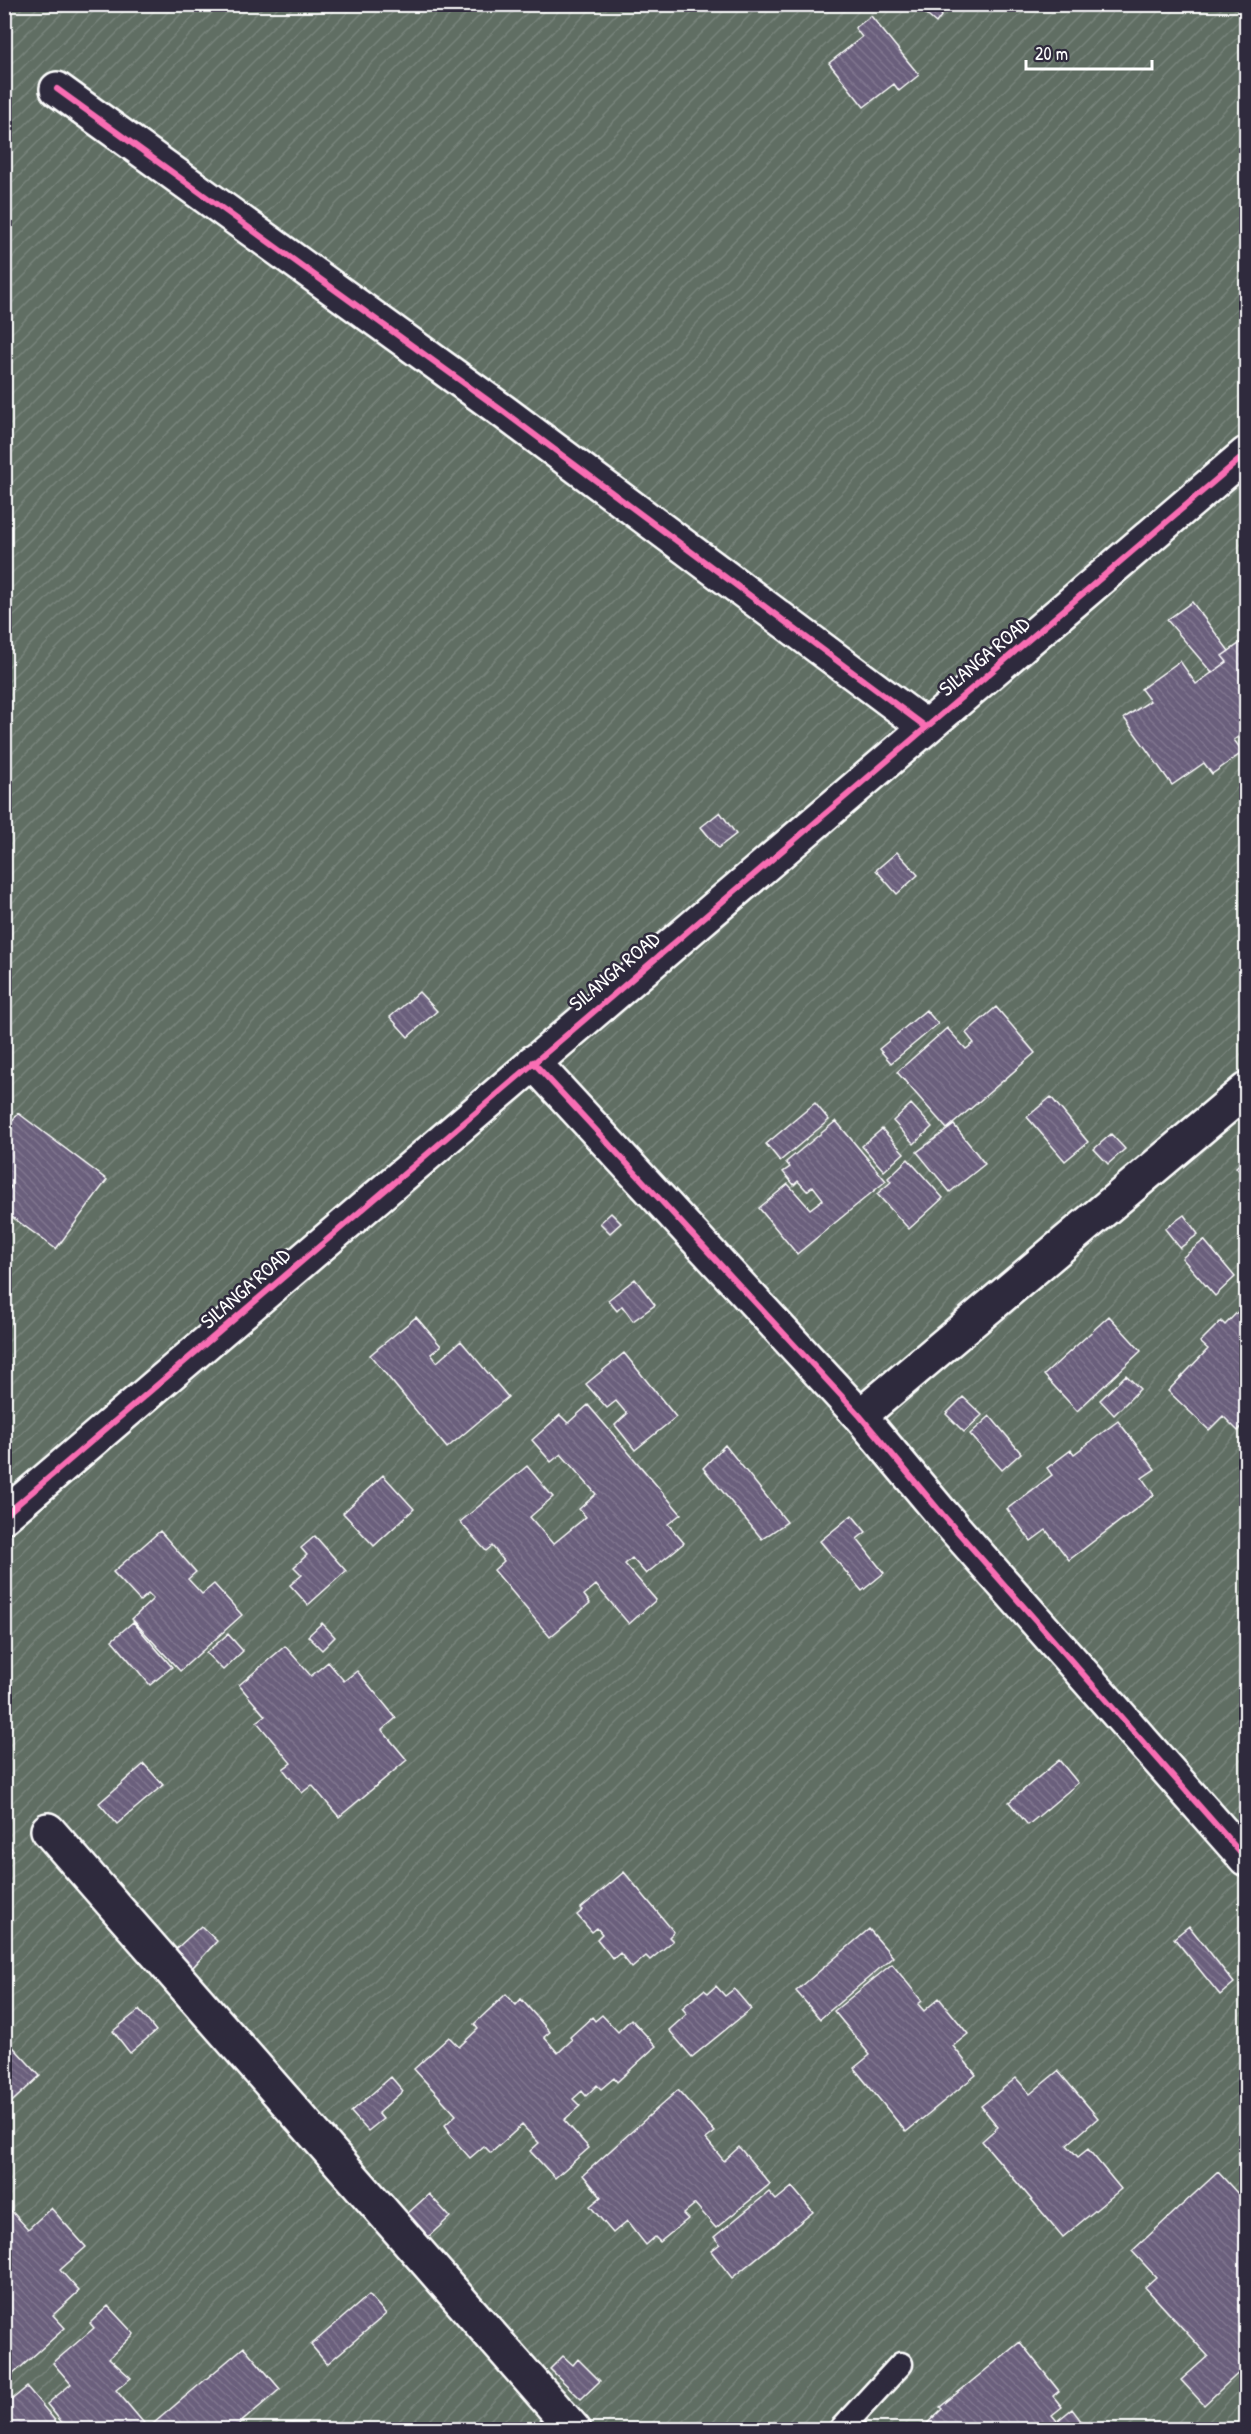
<svg xmlns="http://www.w3.org/2000/svg" width="1251" height="2434" viewBox="0 0 1251 2434" font-family="'Patrick Hand',sans-serif">
<style>
.garden{fill:url(#garden-furrows);stroke:#b0b6b2;stroke-width:1.5}
.building{fill:url(#building-back-hatch);stroke:#fff;stroke-width:1.5}
.lines{fill:none;stroke-linecap:round;stroke-linejoin:round}
.service-casing{stroke:#fff;stroke-width:27}
.minor-casing{stroke:#fff;stroke-width:38}
.service{stroke:#2f2a3d;stroke-width:22}
.minor{stroke:#2f2a3d;stroke-width:33}
.cycleway-casing{stroke:#2f2a3d;stroke-width:10}
.cycleway{stroke:#f96db3;stroke-width:6}
.labels{text-anchor:middle;dominant-baseline:central;stroke-width:5;stroke-linejoin:round;paint-order:stroke}
.street-label{font-size:21px;fill:#fff;stroke:#2f2a3d}
</style>
<defs>
<pattern id="garden-furrows" width="10" height="10" patternUnits="userSpaceOnUse" patternTransform="scale(1.5)"><rect width="10" height="10" fill="#606e64"/><path d="M-1 1l2-2M0 10L10 0M9 11l2-2" fill="none" stroke="#78847b"/></pattern>
<pattern id="building-back-hatch" width="6" height="6" patternUnits="userSpaceOnUse" patternTransform="scale(1.5)"><rect width="6" height="6" fill="#6a5e7b"/><path d="M-1 5l2 2M0 0l6 6M5-1l2 2" fill="none" stroke="#80768f"/></pattern>
</defs>
<rect width="100%" height="100%" fill="#2f2a3d"/>
<filter id="ink" filterUnits="userSpaceOnUse"><feTurbulence type="fractalNoise" baseFrequency=".0167" numOctaves="2"/><feDisplacementMap in="SourceGraphic" scale="12" xChannelSelector="R" yChannelSelector="G"/><feConvolveMatrix kernelMatrix="1 2 1 2 8 2 1 2 1" color-interpolation-filters="sRGB"/></filter>
<g filter="url(#ink)">
<path class="garden" d="M5,5h1241v2424h-1241z"/>
<path class="building" d="M914,4h36l-14,19z
M871,16l48,59 -20,16 -5,-7 -30,23 -35,-44 33,-26 -7,-9z
M1192,602l37,49 -7,5 5,6 -15,11 -45,-53z
M1246,639v92l-12,9 9,12 -31,22 -8,-11 -32,22 -48,-67 26,-17 -9,-12 39,-28 16,23 31,-22 -5,-6z
M720,812l16,22 -18,14 -17,-21z
M897,852l21,23 -21,19 -21,-24z
M419,992l18,19 -29,26 -18,-20z
M996,1007l39,46 -88,76 -50,-57 50,-44 19,21 8,-6 -8,-10z
M926,1010l12,14 -47,39 -12,-14z
M1051,1097l37,45 -23,19 -38,-44z
M815,1103l14,17 -49,41 -14,-17z
M911,1104l21,23 -18,17 -21,-23z
M18,1113l89,67 -51,69 -52,-38v-15l7,-9 -7,-5v-67l8,6z
M836,1121l50,60 -89,73 -38,-46 29,-24 22,25 13,-10 -10,-13 -6,5 -9,-10 -4,4 -11,-13 7,-5 -4,-5z
M954,1125l31,39 -35,28 -33,-40z
M882,1129l22,24 -20,18 -22,-25z
M1111,1134l14,15 -17,15 -14,-15z
M1246,1158v21l-10,-12z
M908,1159l35,39 -34,31 -32,-35 14,-12 -3,-4z
M611,1213l10,10 -11,10 -10,-10z
M1184,1215l14,19 -18,14 -15,-19z
M1204,1240l31,37 -20,19 -33,-38z
M635,1279l20,26 -22,16 -11,-15 -5,5 -9,-11z
M1246,1303v119l-8,9 -15,-15 -14,14 -41,-39 40,-42 -8,-7 21,-21 4,4z
M1109,1316l32,35 -64,60 -33,-36z
M416,1317l25,29 -10,8 6,8 24,-21 47,56 -61,51 -77,-93z
M624,1353l52,64 -41,33 -20,-25 12,-11 -11,-13 -9,7 -21,-24z
M1126,1375l14,14 -26,26 -14,-15z
M963,1397l19,18 -18,17 -18,-18z
M588,1405l93,109 -13,10 16,19 -38,31 -14,-16 -7,6 31,36 -27,24 -33,-39 -12,10 6,8 -40,34 -56,-67 10,-9 -12,-15 -6,5 -26,-29 67,-56 26,31 -23,20 23,27 33,-27 -7,-8 17,-15 -35,-40 -10,8 -19,-22 28,-25 8,8z
M990,1416l31,37 -19,17 -32,-36z
M1118,1421l37,48 -13,9 12,17 -85,65 -23,-30 -15,11 -24,-32 45,-34 -5,-7 24,-18 3,4z
M725,1445l62,77 -25,17 -59,-71z
M383,1475l31,34 -40,37 -31,-33z
M852,1515l14,17 -9,7 27,34 -22,18 -42,-50z
M160,1531l36,41 -8,7 14,15 12,-10 28,31 -62,56 -48,-52 21,-20 -5,-5 -8,7 -27,-29z
M315,1536l31,35 -38,34 -18,-20 12,-10 -8,-8 13,-12 -6,-7z
M133,1622l39,45 -22,18 -38,-45z
M322,1623l13,14 -13,13 -14,-14z
M228,1634l15,17 -20,19 -17,-17z
M285,1646l26,30 17,-14 16,19 13,-10 39,47 -14,12 25,30 -68,57 -27,-32 -10,8 -19,-24 8,-6 -34,-41 8,-6 -26,-31z
M1059,1760l19,23 -50,42 -19,-23z
M144,1764l19,21 -46,39 -18,-21z
M4,1840l9,10 -8,8 -1,-1z
M624,1872l50,60 -5,5 4,4 -23,19 -4,-4 -14,12 -12,-15 -7,6 -16,-20 5,-5 -5,-6 -5,4 -15,-17 6,-5 -2,-2z
M201,1926l16,15 -25,27 -16,-19z
M1189,1926l45,57 -14,12 -46,-57z
M869,1929l24,28 -73,62 -24,-28z
M892,1964l30,37 -4,3 6,7 15,-13 29,36 -15,12 23,29 -70,57 -52,-64 16,-13 -36,-44z
M716,1986l9,10 9,-7 17,20 -59,48 -23,-27 18,-16 -5,-6 22,-18 4,3z
M506,1994l10,11 5,-6 29,33 -6,5 14,16 14,-13 -2,-3 22,-20 3,4 7,-6 16,17 13,-13 25,27 -39,36 -3,-4 -13,11 -4,-4 -11,11 -4,-5 -9,8 7,7 -16,14 25,28 -34,30 -25,-27 9,-8 -17,-18 -31,28 -7,-7 -14,12 -22,-25 2,-1 -5,-7 11,-10 -42,-46 35,-32 10,10 19,-18 -4,-5z
M139,2010l17,21 -26,22 -17,-22z
M4,2037l36,39 -36,33z
M1058,2071l40,47 -31,27 11,12 10,-8 33,40 -58,48 -81,-96 16,-14 -17,-21 35,-28 14,16z
M391,2077l12,14 -25,22 5,6 -15,12 -17,-19z
M678,2090l37,42 -9,7 18,22 15,-14 31,37 -54,44 -21,-24 -12,10 5,5 -28,23 -5,-5 -9,8 -19,-24 -14,12 -23,-27 11,-9 -18,-22z
M1218,2172l21,23 7,-6v177l-42,39 -23,-25 27,-24 -63,-69 11,-10 -24,-26z
M792,2187l21,25 -81,66 -21,-27 9,-7 -6,-7 55,-45 7,8z
M429,2194l21,23 -22,20 -21,-23z
M4,2203l24,26 23,-21 35,39 -26,23 19,21 -26,24 12,13 -61,54z
M369,2295l17,19 -59,50 -16,-19z
M108,2306l26,28 -25,24 22,20 -15,12 32,38 96,-81 36,42 -48,41h-164l-21,-26 24,-20 -18,-21 41,-35 -4,-5z
M1020,2342l39,49 -6,5 9,11 -10,8 5,6 15,-12 16,21h-168l22,-21 -2,-2z
M563,2356l10,9 5,-6 22,22 -19,18 -31,-30z
M27,2387l36,43h-59v-24z"/>
<g class="lines">
<defs>
<path id="service" d="M840,2430l61,-66"/>
<path id="minor" d="M57,89l447,323 422,315
M533,1062l327,354 82,98 304,345
M860,1416l386,-326
M4,1516l1242,-1062
M48,1830l526,600"/>
</defs>
<use href="#service" class="service-casing"/>
<use href="#minor" class="minor-casing"/>
<use href="#service" class="service"/>
<use href="#minor" class="minor"/>
<defs>
<path id="cycleway" d="M57,89l447,323 422,315
M533,1062l327,354 82,98 304,345
M4,1516l1242,-1062"/>
</defs>
<use href="#cycleway" class="cycleway-casing"/>
<use href="#cycleway" class="cycleway"/>
</g>
</g>
<g class="labels">
<g class="street-label">
<text transform="translate(984 656) rotate(-40)">SILANGA ROAD</text>
<text transform="translate(614 971) rotate(-40)">SILANGA ROAD</text>
<text transform="translate(245 1288) rotate(-41)">SILANGA ROAD</text>
</g>
</g>
<rect width="1251" height="2434" fill="none" stroke="#2f2a3d" stroke-width="24"/>
<rect x="12" y="12" width="1227" height="2410" fill="none" stroke="#fff" stroke-width="2" filter="url(#ink)"/>
<path d="M1026 60v9h126v-9" fill="none" stroke="#ffffff" stroke-width="3"/>
<text x="1035" y="60" font-size="18" fill="#ffffff" stroke="#2f2a3d" stroke-width="4.5" paint-order="stroke">20 m</text>
</svg>
